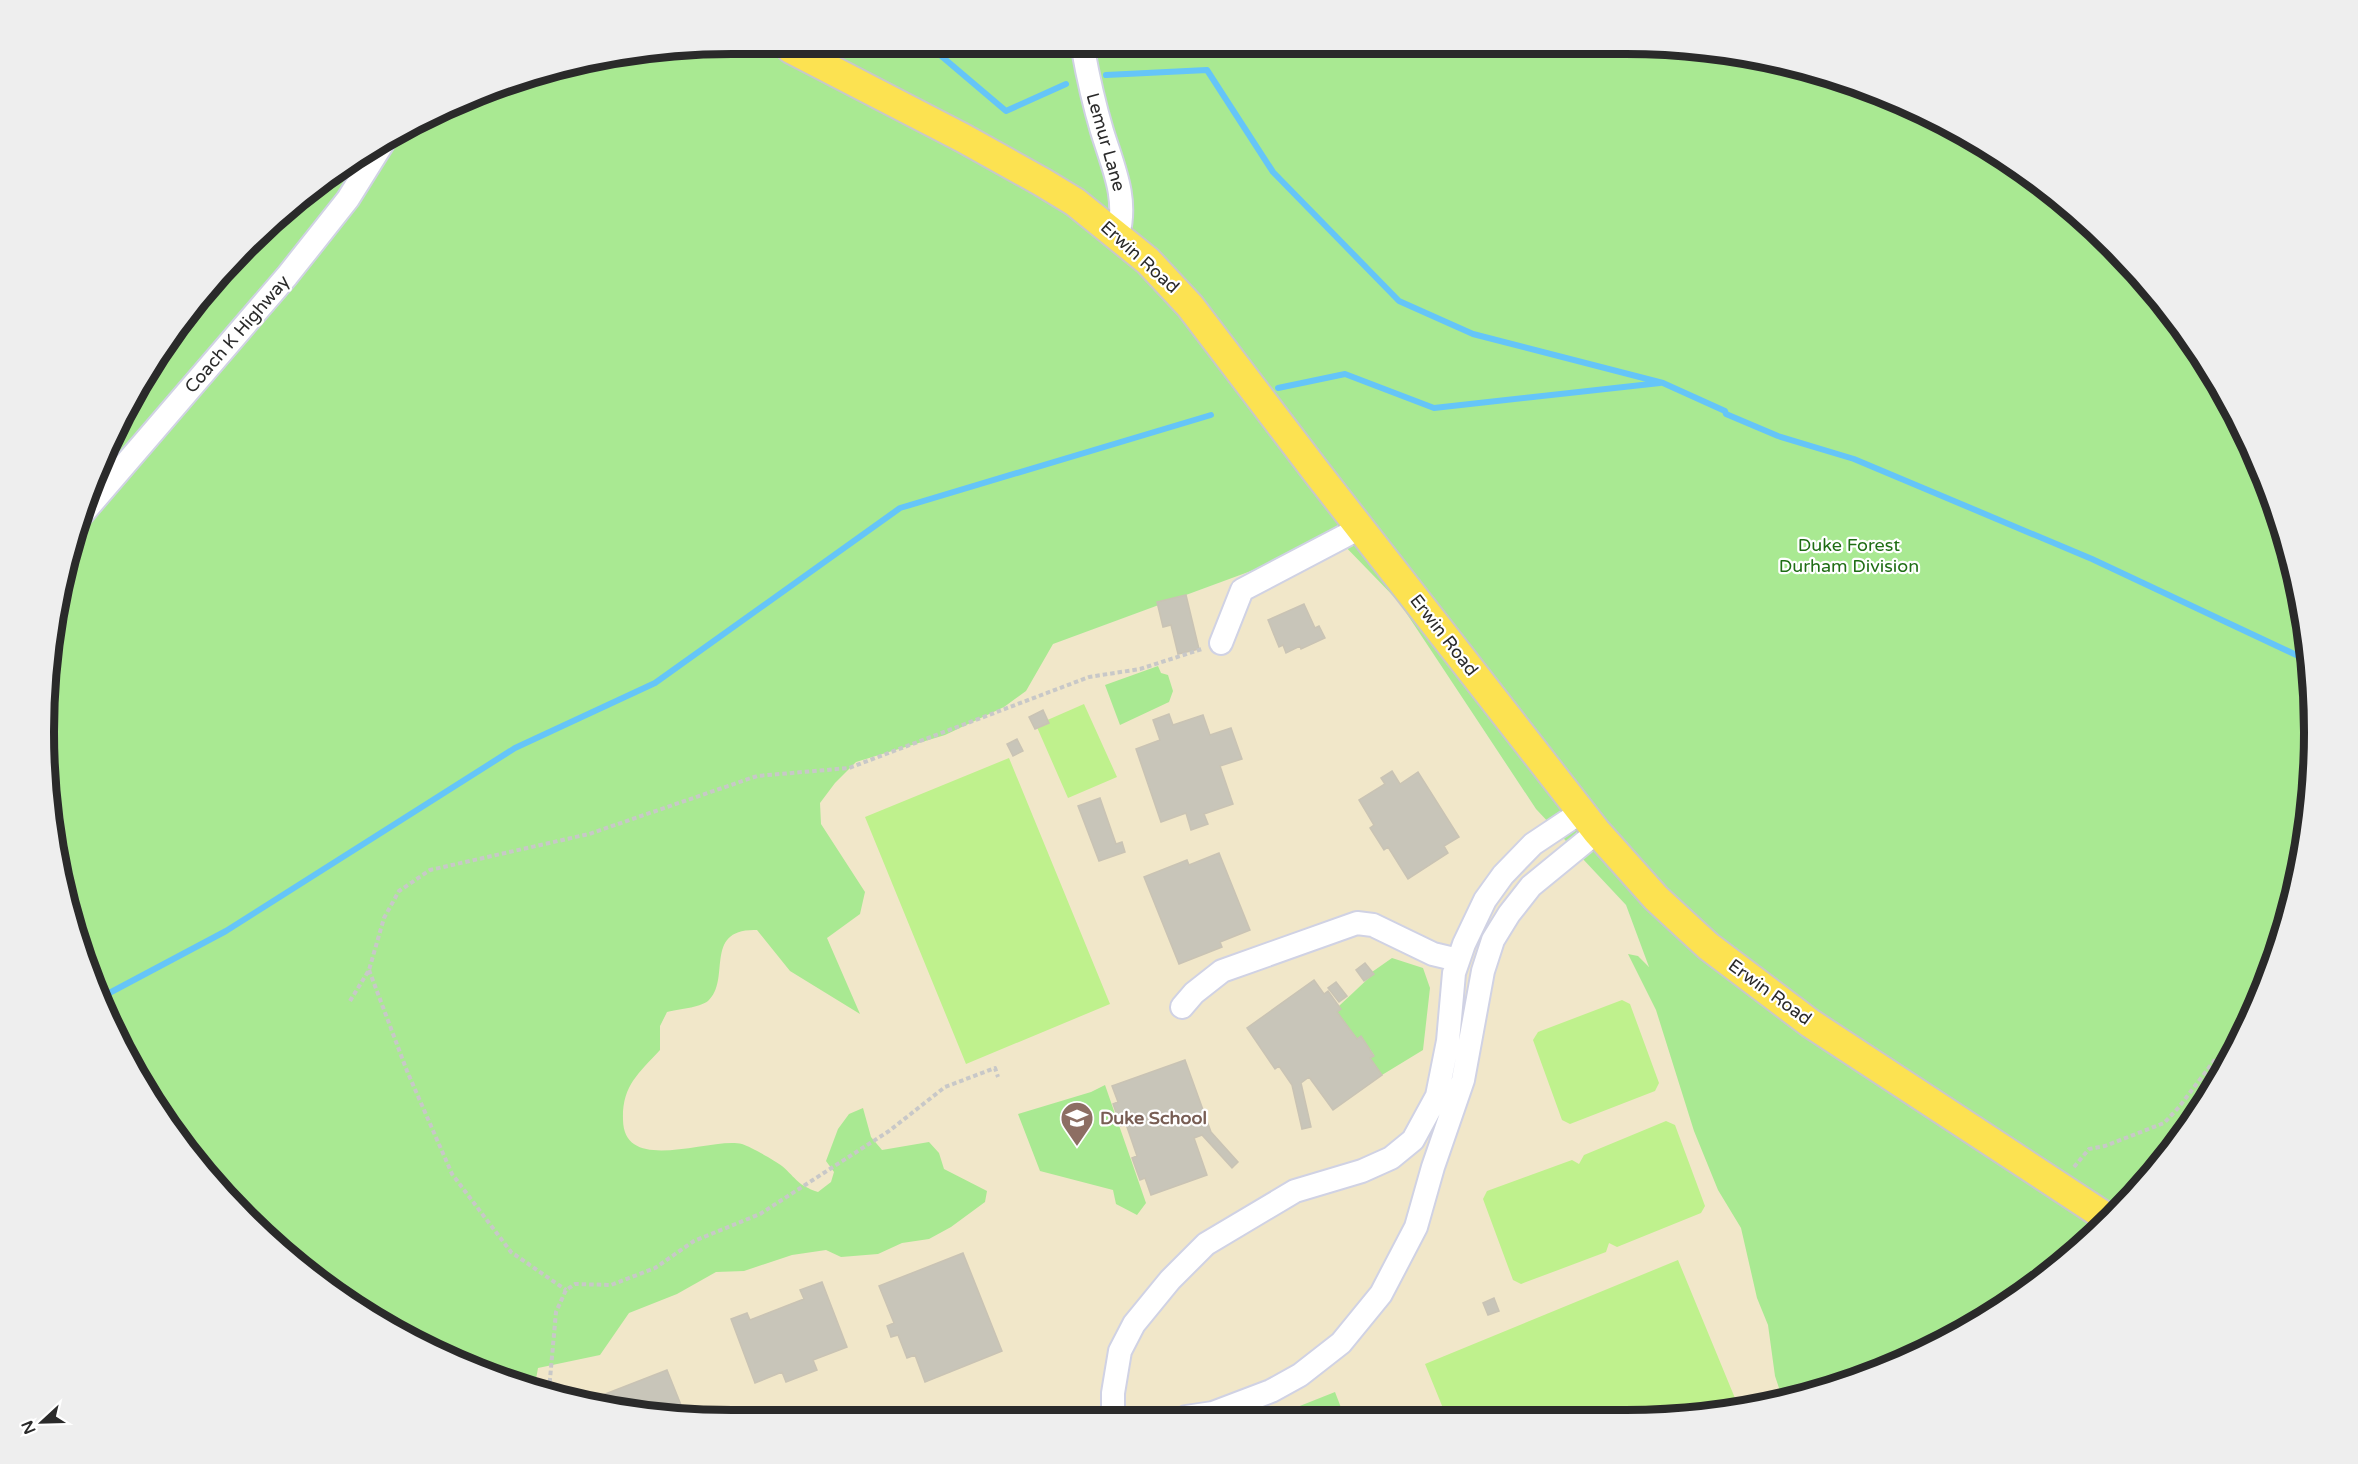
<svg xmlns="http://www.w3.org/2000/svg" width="2358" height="1464" viewBox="0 0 2358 1464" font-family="'Varela Round',sans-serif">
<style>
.education{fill:#f1e7c9}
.green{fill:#a9e992}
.pitch{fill:#bff18d}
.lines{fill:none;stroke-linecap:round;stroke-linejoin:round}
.stream{stroke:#65c5f8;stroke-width:6}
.building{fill:#c8c5b9;stroke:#c9c3b4;stroke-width:1.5}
.minor-casing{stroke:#d0d2e4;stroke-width:26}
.major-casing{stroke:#c8c8c8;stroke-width:32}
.path{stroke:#c8c8c8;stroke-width:4;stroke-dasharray:4.5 3;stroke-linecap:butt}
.minor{stroke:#fff;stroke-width:22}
.major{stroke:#fce251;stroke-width:28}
.labels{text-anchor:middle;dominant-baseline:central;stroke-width:4.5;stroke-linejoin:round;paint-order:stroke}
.street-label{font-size:18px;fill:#2a2a2a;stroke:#fff}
.park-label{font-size:18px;fill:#1f6d14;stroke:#fff}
.education-label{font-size:18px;font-weight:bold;fill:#785e54;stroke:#fff;text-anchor:start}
.rim{fill:none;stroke:#2a2a2a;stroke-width:8}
</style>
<rect width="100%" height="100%" fill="#ede7db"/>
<path class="education" d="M1338,539l61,63 137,207 90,96 182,487 -137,27 -1029,-4 -104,-28 -200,-481z"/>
<path class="green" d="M642,49h1074l174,47 155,90 99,92 78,110 56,123 31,131 4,135 -22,134 -48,126 -10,17 -61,97 -92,99 -110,78 -123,56 -65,13 -7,-21 -7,-51 -11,-27 -16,-70 -23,-38 -24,-59 -38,-121 -28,-56 10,2 11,11 -23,-62 -90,-96 -137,-207 -61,-63 -285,105 -27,47 -22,16 -59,28 -89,27 -21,21 -15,20 1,21 44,68 -5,22 -33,24 33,76 -70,-43 -33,-41c-55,-2 -25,50 -49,71 -9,7 -30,8 -41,11l-7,14v24c-22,24 -38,36 -37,70 1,56 89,16 119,24 9,3 32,16 40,22 15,13 15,19 36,26l13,-10 3,-10 -8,-11 12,-32 11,-15 14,-6 8,29 11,13 47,-8 10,11 5,16 43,22 -2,11 -34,25 -22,12 -27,4 -24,11 -37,3 -15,-7 -34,5 -48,16 -28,1 -39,22 -48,19 -29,42 -62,13 -2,11 3,8 -70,-19 -156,-90 -98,-92 -56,-72 -63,-118 -29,-85 -18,-89 -4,-135 35,-177 56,-122 50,-75 59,-68 104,-85 162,-80z
M1158,666l3,7 7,2 5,16 -4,11 -49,23 -15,-40z
M1392,958l31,10 7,20 -7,62 -41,25 -12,-17 4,-3 -13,-18 -4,2 -20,-27 4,-3 -2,-3 34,-32 -1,-2z
M1105,1085l41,118 -9,12 -21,-11 -3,-14 -73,-19 -22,-57 73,-22z
M1335,1392l10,26 -73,-1z"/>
<path class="pitch" d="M1084,704l33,73 -49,21 -32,-73z
M1009,758l101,246 -144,60 -101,-247z
M1622,1000l8,4 29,79 -4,8 -85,33 -8,-4 -29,-80 5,-8z
M1666,1121l9,4 30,81 -4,7 -84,34 -8,-4 -3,9 -85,32 -8,-4 -30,-81 4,-8 85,-31 7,4 5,-9z
M1678,1260l59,143 -13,5 -53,11 -224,-1 -22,-54z"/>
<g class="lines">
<path class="stream" d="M933,49l73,62 60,-27
M1106,75l101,-5 66,102 126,129 74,33 190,49 62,28 1,3 52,22 76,23 238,100 217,102
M1278,388l67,-14 89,34 226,-25
M98,999l128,-68 289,-183 140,-65 245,-175 311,-93"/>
</g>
<path class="building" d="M1186,595l13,54 -21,5 -7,-29 -8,2 -6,-25z
M1304,604l11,24 4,-2 6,12 -24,11 -1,-3 -14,7 -3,-8 -4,2 -11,-27z
M1043,710l6,13 -14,6 -6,-12z
M1169,714l4,11 30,-10 7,20 21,-7 11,31 -22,7 13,38 -29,10 4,10 -17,6 -5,-17 -25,9 -25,-73 24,-9 -7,-20z
M1017,739l6,12 -10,5 -6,-12z
M1392,771l8,13 18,-12 41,65 -15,9 4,7 -40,26 -20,-32 -4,3 -14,-22 4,-3 -15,-25 26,-16 -4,-6z
M1100,798l16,46 6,-2 3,10 -26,9 -21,-55z
M1219,853l31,77 -30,12 2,5 -43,17 -35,-87 43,-17 2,5z
M1365,963l9,11 -10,7 -8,-11z
M1314,980l10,14 4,-3 13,18 -4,3 20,27 4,-3 13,20 -4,2 12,17 -49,35 -24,-33 -8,6 10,44 -9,2 -10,-44 -13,-19 -4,3 -28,-41z
M1336,982l11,14 -8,6 -11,-14z
M1185,1060l26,72 27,30 -6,6 -30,-33 -8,3 13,37 -56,20 -6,-17 -5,2 -8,-22 5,-2 -11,-32 -5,2 -8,-22 5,-2 -6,-16z
M963,1253l39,98 -77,31 -10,-27 -8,3 -9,-23 -7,2 -4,-11 7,-3 -15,-37z
M822,1282l25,65 -34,13 4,10 -31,12 -4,-10 -27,11 -24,-64 16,-6 3,7 54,-21 -4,-9z
M1494,1298l5,13 -11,4 -5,-12z
M667,1370l18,45h-43l-52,-15z"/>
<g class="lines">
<defs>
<path id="minor" d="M1083,49c5,28 11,55 19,82 11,36 26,67 16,104
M79,518l208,-242 61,-77 35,-56
M1221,643l21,-53 118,-62
M1182,1007l12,-14 28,-22 135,-48 16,2 60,29 25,6
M1113,1417v-24l7,-42 14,-27 36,-44 36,-36 89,-53 67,-20 29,-13 22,-18 24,-44 11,-55 6,-68 10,-29 21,-44 18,-25 30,-31 48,-32
M1186,1417l27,-4 58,-22 29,-16 41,-32 40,-49 35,-67 17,-60 30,-87 20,-109 10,-31 16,-26 22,-28 66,-54"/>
<path id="major" d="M791,49l172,89 79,44 33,20 73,59 42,45 128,168 279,358 59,66 52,48 102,77 299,196"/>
</defs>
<use href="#minor" class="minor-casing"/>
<use href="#major" class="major-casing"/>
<path class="path" d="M369,970l38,101 45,103 59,78 55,38
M350,1001l19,-31 15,-52 15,-27 31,-21 159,-36 168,-58 92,-8 240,-91 51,-8 62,-20
M2074,1167l15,-18 16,-3 59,-23 15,-16 38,-50
M549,1390l7,-78 10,-22 9,-6 36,1 44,-17 39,-27 66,-27 129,-83 56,-44 50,-19 3,9"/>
<use href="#minor" class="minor"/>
<use href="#major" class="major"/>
</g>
<defs>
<symbol id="school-pin" viewBox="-11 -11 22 30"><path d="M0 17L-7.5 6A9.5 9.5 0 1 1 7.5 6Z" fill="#8d6e63" stroke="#fff"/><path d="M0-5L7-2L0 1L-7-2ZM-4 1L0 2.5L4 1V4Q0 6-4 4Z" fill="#fff"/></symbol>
</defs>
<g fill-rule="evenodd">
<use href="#school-pin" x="1058" y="1099" width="38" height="52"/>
</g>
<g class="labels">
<g class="street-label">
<text transform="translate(1106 142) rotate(74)">Lemur Lane</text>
<text transform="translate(1140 257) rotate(42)">Erwin Road</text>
<text transform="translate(237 334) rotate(-49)">Coach K Highway</text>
<text transform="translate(1444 635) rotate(52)">Erwin Road</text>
<text transform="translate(1770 992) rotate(36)">Erwin Road</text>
</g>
<g class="park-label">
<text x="1849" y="545">Duke Forest<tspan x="1849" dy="21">Durham Division</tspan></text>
</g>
<g class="education-label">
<text x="1100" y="1118">Duke School</text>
</g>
</g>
<path d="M0 0H2358V1464H0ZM732 54H1626A678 678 0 0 1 2304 732V732A678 678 0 0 1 1626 1410H732A678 678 0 0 1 54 732V732A678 678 0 0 1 732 54Z" fill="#eee" fill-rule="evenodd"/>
<path class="rim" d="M732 54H1626A678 678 0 0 1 2304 732V732A678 678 0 0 1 1626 1410H732A678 678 0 0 1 54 732V732A678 678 0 0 1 732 54Z"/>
<g transform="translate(42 1422) rotate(248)" stroke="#ffffff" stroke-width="4.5" paint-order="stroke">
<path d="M0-4.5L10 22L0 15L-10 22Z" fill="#2a2a2a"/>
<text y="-9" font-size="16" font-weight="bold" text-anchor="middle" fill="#2a2a2a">N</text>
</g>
</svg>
